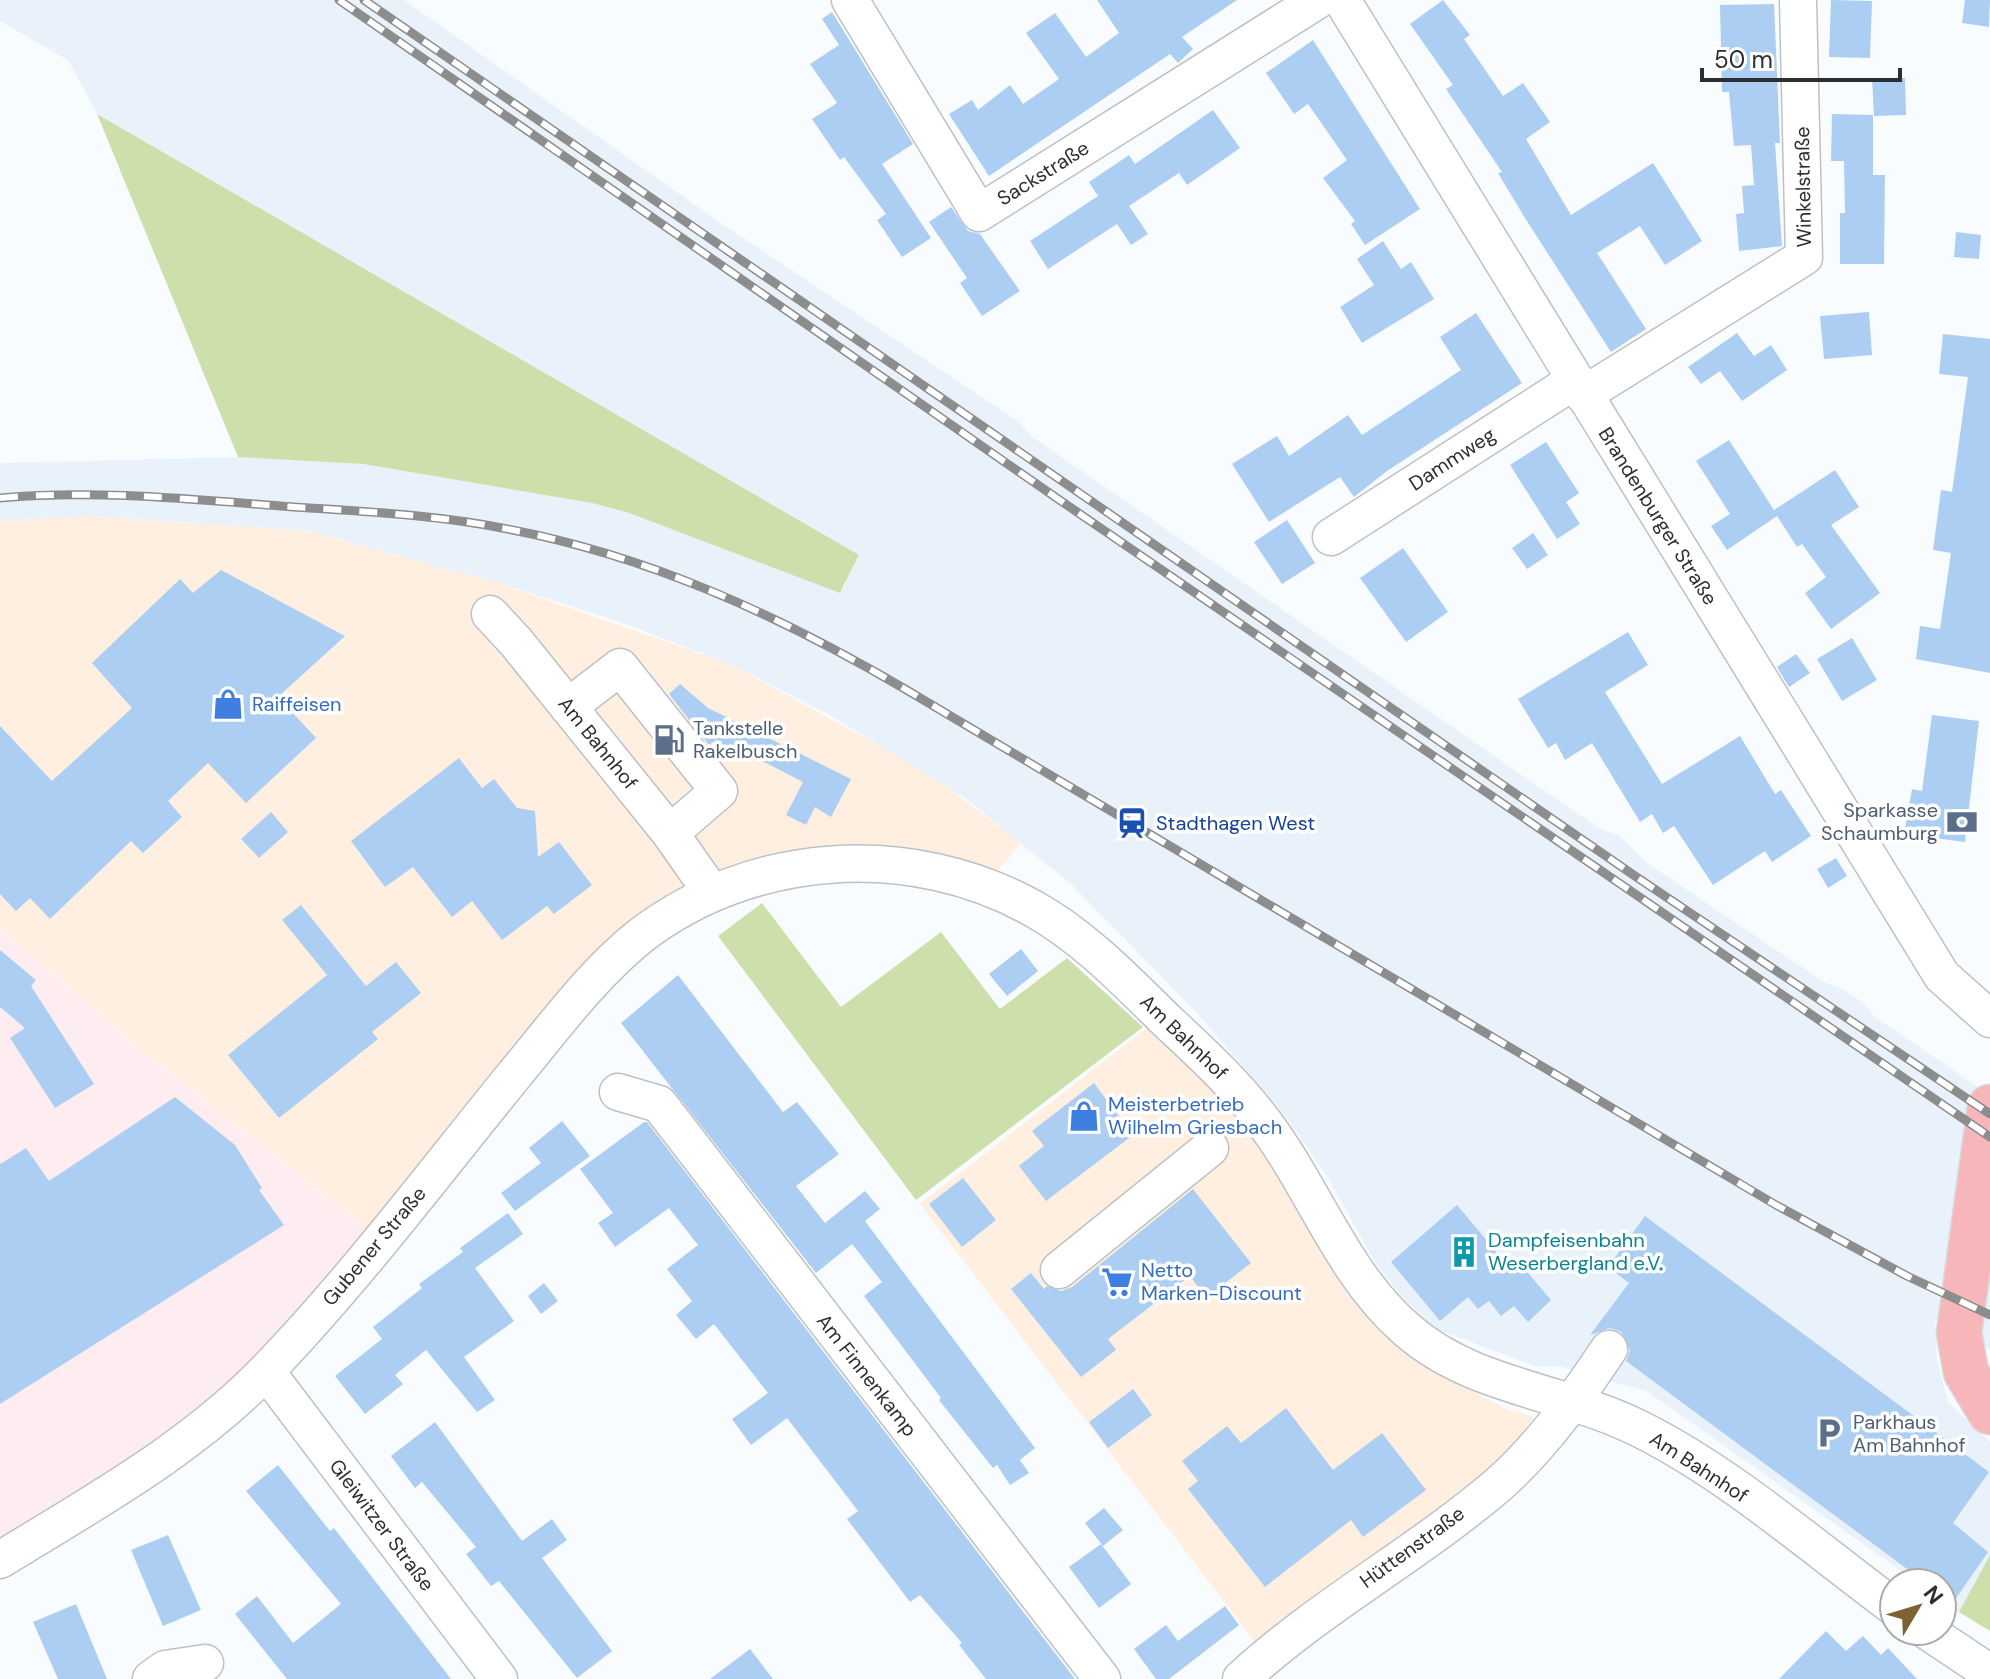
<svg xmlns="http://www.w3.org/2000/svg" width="1990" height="1679" viewBox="0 0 1990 1679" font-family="'DM Sans',sans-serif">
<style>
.commercial{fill:#feefe1}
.industrial{fill:#fdedf0}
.built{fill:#e9f2fb}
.green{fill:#cde0ac}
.building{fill:#accef3}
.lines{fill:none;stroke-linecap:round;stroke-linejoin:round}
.minor-casing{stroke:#bec1c4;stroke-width:39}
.major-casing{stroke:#d9d9da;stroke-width:47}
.minor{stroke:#fff;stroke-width:36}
.major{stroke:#f7b7ba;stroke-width:44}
.rail-casing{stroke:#8b8d8f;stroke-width:9}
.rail{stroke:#fff;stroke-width:6;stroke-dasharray:18;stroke-linecap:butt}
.labels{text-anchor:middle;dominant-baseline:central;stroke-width:7;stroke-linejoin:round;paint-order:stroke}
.street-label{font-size:20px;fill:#2d2e2f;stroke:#fff}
.shop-label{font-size:20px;fill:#366cbe;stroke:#fff;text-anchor:start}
.service-label{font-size:20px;fill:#4e5e75;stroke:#fff;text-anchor:start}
.transit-label{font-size:20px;fill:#164399;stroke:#fff;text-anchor:start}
.culture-label{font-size:20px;fill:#0d838f;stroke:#fff;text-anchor:start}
</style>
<rect width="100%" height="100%" fill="#f9fcff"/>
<path class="commercial" d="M90,516l219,15 190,52 229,80 198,108 95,72 -45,54 -125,-23 -105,21 -102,50 -272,287 -230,-181 -142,-123v-407z
M1153,1023l55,52 239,302 57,31 30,9 -43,57 -231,175 -340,-445z"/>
<path class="industrial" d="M0,928l142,123 230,181 -159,167 -76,57 -137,85z"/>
<path class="built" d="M0,0h404l318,224 297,198 12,14 569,393 18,6 29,28 177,119 19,7 22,15 10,13 115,78v255l-55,-30 2,40 11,42 42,40v113l-31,57 -17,-12v-17h-24l-270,-191 -88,-26 -23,1 -95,-36 -13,-8 -27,-26 -26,-33 -49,-88 -46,-66 -85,-98 -125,-128 -106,-86 -134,-82 -103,-53 -108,-41 -121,-39 -190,-52 -219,-15 -90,5v-58l237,-6 126,7 229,39 37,10 212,80 18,-37 -762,-442 -28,-53 -69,-40z"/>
<path class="green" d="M97,114l762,441 -19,38 -211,-80 -37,-10 -229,-39 -125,-7z
M762,903l79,104 100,-75 59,77 67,-51 76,69 -227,173 -198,-264z
M1990,1555v76l-31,-19z"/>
<path class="building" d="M1097,0h140l-55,37 11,12 -15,14 -8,-9 -181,122 -40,-62 23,-14 6,10 32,-25 13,19 36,-25 -33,-46 29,-20 31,44 33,-24z
M1443,0l27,35 -6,4 39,57 20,-13 27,39 -24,17 45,76 82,-52 49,78 -37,24 -25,-39 -43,27 49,76 -35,23 -86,-134 -27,-45 4,-1 -56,-83 7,-4 -43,-61z
M1831,0l41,1 -2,57 -41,-1z
M1965,0h25l-1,27 -27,-4z
M1774,4l6,139h-5l7,103 -43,5 -3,-37 8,-1 -2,-27 12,-1 -3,-40 -17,1 -5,-54h-7l-2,-87z
M832,12l81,132 -31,20 49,74 -29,19 -25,-37 9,-6 -42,-57 -4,3 -28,-41 25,-16 -27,-39 29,-19 -17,-26z
M1313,40l107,169 -55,36 -14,-21 4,-3 -32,-43 24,-18 -39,-56 -14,10 -28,-41z
M1905,78l1,37 -32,1 -2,-37z
M1213,110l27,38 -53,37 -8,-12 -50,33 19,28 -17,11 -14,-21 -69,45 -18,-28 68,-45 -9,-14 40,-27 6,9z
M1832,114l41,1v60h12l-1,89h-44v-51h5l-1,-52h-13z
M951,207l17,24 12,3 40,57 -38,25 -22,-33 7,-5 -38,-56z
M1956,232l25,3 -2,24 -25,-2z
M1383,241l18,28 10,-7 23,37 -72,44 -22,-36 34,-22 -17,-26z
M1869,312l3,43 -48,4 -4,-43z
M1476,313l46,70 -135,88 -33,26 -14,-20 -71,45 -37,-58 45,-28 12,20 59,-41 14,20 99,-65 -21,-33z
M1737,333l17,23 17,-11 16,25 -45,31 -22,-30 -19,13 -13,-17z
M1943,334l47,5v334l-74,-14 4,-33 20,3 11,-76 -18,-3 8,-60 11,2 16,-115 -29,-3z
M1729,440l45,70 61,-40 24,37 -28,18 49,68 -49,36 -26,-36 21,-16 -24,-33 -5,3 -20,-31 -50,34 -16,-24 19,-12 -34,-53z
M1546,442l33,51 -13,9 14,22 -23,15 -47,-74z
M1287,520l28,43 -33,21 -28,-42z
M1533,533l15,22 -21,14 -15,-21z
M1403,548l45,64 -42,30 -46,-64z
M221,570l124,66 -67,61 38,41 -70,65 -38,-40 -40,38 14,16 -39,36 -12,-12 -81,78 -20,-21 -14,13 -16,-17v-168l52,55 80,-73 -40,-45 88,-84 13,14z
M1628,632l20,33 -43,27 57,92 78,-48 35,58 6,-4 30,46 -39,26 -7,-11 -52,34 -39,-59 -11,7 -11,-19 -12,8 -48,-79 -27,17 -9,-17 -8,5 -30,-49z
M1852,638l25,42 -35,21 -25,-42z
M1796,654l14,19 -21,14 -12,-20z
M680,684l28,24 143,71 -20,38 -16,-10 -9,18 -20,-10 17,-33 -68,-35 -2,5 -20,-10 -4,3 -40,-51z
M1932,715l47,6 -14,121 -61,-8 8,-45 10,2z
M459,758l23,30 12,-9 23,29 18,3 3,46 21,-15 33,43 -38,29 -7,-8 -45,34 -30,-39 -20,16 -39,-50 -28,20 -34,-46z
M271,812l17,20 -29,26 -18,-19z
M1836,858l11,18 -19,12 -11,-19z
M301,905l65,81 30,-24 25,31 -49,39 6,7 -99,79 -51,-63 99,-80 -45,-55z
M1021,949l17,22 -31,25 -18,-22z
M0,950l36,30 -5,6 63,98 -39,24 -45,-70 15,-10 -25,-21z
M678,975l105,137 14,-10 42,52 -43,32 29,37 40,-32 15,18 -15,12 170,227 -15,12 9,13 -19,12 -13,-20 -4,3 -54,-68 2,-2 -77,-102 18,-14 -30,-38 -36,29 -195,-250z
M1094,1083l39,52 -87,66 -27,-35 25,-20 -12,-15z
M175,1097l60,48 27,43 -3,2 25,35 -284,179v-240l26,-16 23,33z
M562,1121l28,35 -75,55 -14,-18 40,-30 -12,-15z
M644,1122h3l428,557h-89l-27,-34 3,-2 -42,-48 -10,7 -63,-83 11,-8 -71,-93 -36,27 -19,-26 36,-26 -54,-69 -18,15 -20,-24 16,-14 -25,-32 31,-24 -29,-37 -54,39 -17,-24 15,-10 -33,-44z
M963,1178l33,42 -34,27 -33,-43z
M1193,1189l58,74 -45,35 -16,-22 -82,63 8,11 -35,27 -70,-88 20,-16 13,16 3,-3 14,5 11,-4z
M1457,1205l58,69 8,-7 28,33 -23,22 -14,-16 -13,10 -12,-15 -11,8 -10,-12 -28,24 -49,-59z
M508,1213l15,21 -48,34 39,53 -50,36 31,43 -18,12 -51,-62 -31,25 8,9 -38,30 -30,-38 47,-37 -9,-12 49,-39 -3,-4 44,-32 -3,-4z
M1645,1216l344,256 -36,51 35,29 -45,65 -1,-34h-16l-300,-222 4,-11 -9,-18 -11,-4 -20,7 39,-52 -21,-16z
M544,1283l14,18 -17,13 -13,-18z
M1133,1389l19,26 -44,33 -19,-26z
M1286,1408l47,62 49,-37 44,57 -63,47 -12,-17 -86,67 -77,-98 10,-8 -16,-20 45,-35 14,17z
M435,1422l87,119 30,-22 15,21 -25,18 70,93 -35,27 -78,-97 -8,5 -25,-32 10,-7 -54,-65 -7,6 -24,-32z
M278,1465l52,66 4,-3 117,151h-164l-52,-65 22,-18 36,47 48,-39 -95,-113z
M1104,1508l19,22 -20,16 -18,-23z
M168,1535l33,75 -38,16 -32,-76z
M1101,1544l30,40 -32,24 -30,-41z
M76,1604l31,75h-49l-25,-57z
M1225,1606l14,19 -70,54h-13l-22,-30 32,-24 12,16z
M1826,1631l20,20 17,-15 18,19 7,-7 29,31h-138z
M750,1649l23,30h-63z"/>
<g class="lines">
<defs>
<path id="minor" d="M850,0l129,213 339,-213
M1342,0l600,976 48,43
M1583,395l221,-138 -6,-257
M1331,537l243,-156
M490,614l26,28 154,191 42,60
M568,707l52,-40 99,124 -49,42
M618,1092l41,12 443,575
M1059,1270l151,-122
M266,1371l233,308
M0,1560c94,-58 193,-112 270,-193 88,-92 165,-195 245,-293 39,-47 76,-98 124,-137 112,-87 272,-97 395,-28 50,28 91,71 132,111 33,31 66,61 94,97 53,68 80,154 146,212 68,60 158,61 236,101 89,45 171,117 252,177
M1927,1631l63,42
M151,1679l14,-10 40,-6
M1241,1679c79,-73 175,-124 257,-194 43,-38 79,-88 111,-136"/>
<path id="major" d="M1990,1107l-31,226 7,39 24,40"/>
</defs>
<use href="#minor" class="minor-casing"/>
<use href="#major" class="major-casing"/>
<use href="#minor" class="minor"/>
<use href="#major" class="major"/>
<defs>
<path id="rail" d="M339,0l722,501 929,636
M364,0l1271,876 355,238
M0,498c89,-8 178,0 267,7 78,6 158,8 235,23 146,27 276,87 403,161l871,516 131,71 83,39"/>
</defs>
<use href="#rail" class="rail-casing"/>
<use href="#rail" class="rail"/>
</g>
<defs>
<symbol id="shop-bare" viewBox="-9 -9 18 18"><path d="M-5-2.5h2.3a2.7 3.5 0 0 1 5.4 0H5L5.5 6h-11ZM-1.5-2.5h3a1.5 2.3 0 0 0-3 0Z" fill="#3f7fe0" stroke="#fff" stroke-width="2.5" paint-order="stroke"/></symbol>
<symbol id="fuel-bare" viewBox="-9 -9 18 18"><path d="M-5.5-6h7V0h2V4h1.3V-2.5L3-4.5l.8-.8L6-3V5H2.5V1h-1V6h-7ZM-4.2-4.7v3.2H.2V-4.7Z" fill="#5c6f8a" stroke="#fff" stroke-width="2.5" paint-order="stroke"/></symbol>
<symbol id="bank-bare" viewBox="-9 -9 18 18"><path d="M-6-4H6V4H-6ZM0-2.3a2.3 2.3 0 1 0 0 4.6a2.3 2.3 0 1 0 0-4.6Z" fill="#5c6f8a" stroke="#fff" stroke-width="2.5" paint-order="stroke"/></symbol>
<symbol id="station-bare" viewBox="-9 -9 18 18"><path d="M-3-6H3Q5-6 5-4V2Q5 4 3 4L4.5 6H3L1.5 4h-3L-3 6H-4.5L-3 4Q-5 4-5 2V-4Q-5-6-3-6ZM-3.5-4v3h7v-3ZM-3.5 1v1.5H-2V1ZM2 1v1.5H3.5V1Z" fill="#1a4fb4" stroke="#fff" stroke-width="2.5" paint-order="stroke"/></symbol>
<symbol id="building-bare" viewBox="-9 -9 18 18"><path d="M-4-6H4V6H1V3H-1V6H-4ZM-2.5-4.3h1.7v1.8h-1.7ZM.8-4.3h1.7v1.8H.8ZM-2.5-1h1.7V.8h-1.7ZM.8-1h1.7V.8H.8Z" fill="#0f9aa8" stroke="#fff" stroke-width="2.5" paint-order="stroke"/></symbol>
<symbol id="supermarket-bare" viewBox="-9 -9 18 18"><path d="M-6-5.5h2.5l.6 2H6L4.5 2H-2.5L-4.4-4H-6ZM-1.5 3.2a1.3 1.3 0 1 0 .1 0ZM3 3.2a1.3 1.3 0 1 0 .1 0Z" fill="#3f7fe0" stroke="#fff" stroke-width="2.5" paint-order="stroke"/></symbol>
<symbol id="parking-bare" viewBox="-9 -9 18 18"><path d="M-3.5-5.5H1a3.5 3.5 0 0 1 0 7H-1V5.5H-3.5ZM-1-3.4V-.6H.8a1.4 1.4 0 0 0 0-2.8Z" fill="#5c6f8a" stroke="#fff" stroke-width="2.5" paint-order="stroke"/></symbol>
</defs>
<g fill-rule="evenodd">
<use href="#shop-bare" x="206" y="682" width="44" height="44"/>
<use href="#fuel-bare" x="647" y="718" width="44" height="44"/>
<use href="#bank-bare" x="1940" y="800" width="44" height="44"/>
<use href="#station-bare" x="1110" y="801" width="44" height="44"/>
<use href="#shop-bare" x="1062" y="1094" width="44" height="44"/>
<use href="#building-bare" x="1442" y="1230" width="44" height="44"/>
<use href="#supermarket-bare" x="1095" y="1260" width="44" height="44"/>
<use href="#parking-bare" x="1807" y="1411" width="44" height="44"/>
</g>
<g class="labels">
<g class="street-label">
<text transform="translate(1043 173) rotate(-32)">Sackstraße</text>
<text transform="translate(1803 187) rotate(-91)">Winkelstraße</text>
<text transform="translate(1452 459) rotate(-33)">Dammweg</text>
<text transform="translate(1658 516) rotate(58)">Brandenburger Straße</text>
<text transform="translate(598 743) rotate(51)">Am Bahnhof</text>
<text transform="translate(1184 1037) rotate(44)">Am Bahnhof</text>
<text transform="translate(374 1246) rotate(-50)">Gubener Straße</text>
<text transform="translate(867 1375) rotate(52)">Am Finnenkamp</text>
<text transform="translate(1699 1467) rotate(33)">Am Bahnhof</text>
<text transform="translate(382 1525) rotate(53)">Gleiwitzer Straße</text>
<text transform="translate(1412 1547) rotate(-36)">Hüttenstraße</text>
</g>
<g class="shop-label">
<text x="252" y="704">Raiffeisen</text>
<text x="1108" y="1104">Meisterbetrieb<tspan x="1108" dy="23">Wilhelm Griesbach</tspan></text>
<text x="1141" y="1270">Netto<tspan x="1141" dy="23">Marken-Discount</tspan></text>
</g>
<g class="service-label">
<text x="693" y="728">Tankstelle<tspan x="693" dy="23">Rakelbusch</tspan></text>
<text x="1938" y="810" text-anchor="end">Sparkasse<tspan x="1938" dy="23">Schaumburg</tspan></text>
<text x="1853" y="1422">Parkhaus<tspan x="1853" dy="23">Am Bahnhof</tspan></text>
</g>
<g class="transit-label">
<text x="1156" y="823">Stadthagen West</text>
</g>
<g class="culture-label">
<text x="1488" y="1240">Dampfeisenbahn<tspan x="1488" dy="23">Weserbergland e.V.</tspan></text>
</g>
</g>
<g transform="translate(1918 1607) rotate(52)"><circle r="38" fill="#ffffff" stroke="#ababac" stroke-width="2"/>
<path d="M0-6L14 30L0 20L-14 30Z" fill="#7d6033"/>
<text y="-12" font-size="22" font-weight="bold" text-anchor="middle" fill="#2d2e2f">N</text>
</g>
<path d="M1702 68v12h198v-12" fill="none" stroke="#2d2e2f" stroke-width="4"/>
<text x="1714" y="68" font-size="24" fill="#2d2e2f" stroke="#ffffff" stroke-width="6" paint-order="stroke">50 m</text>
</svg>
